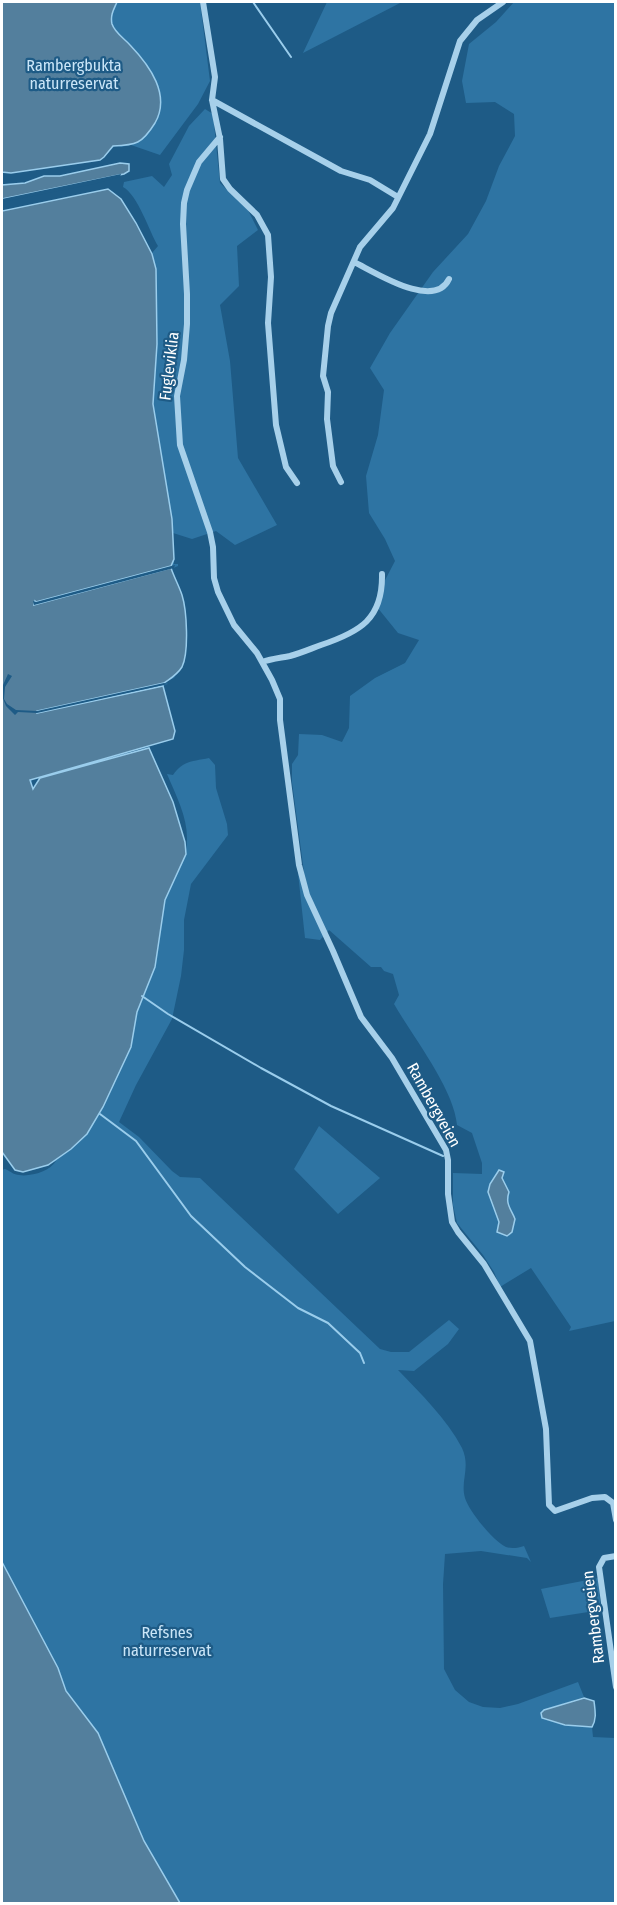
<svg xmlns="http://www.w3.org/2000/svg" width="617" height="1905" viewBox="0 0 617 1905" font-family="'Fira Sans Condensed',sans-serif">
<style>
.green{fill:#2e74a3}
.water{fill:#537f9d;stroke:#9acdec;stroke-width:1.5}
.pier{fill:#1e5b86}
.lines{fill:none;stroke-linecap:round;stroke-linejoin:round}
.stream{stroke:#9acdec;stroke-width:2}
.street{stroke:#a7d0ea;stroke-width:6}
.labels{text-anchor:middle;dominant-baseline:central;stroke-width:4.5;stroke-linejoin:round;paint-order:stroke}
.park-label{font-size:16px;fill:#cbe6f8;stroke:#1e5b86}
.street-label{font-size:16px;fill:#fff;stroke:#1e5b86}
</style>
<rect width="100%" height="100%" fill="#1e5b86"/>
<path class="green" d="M2,2h198l10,79 -12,23 -38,51 -29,-10 -10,2 -5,-2 -16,15 -89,13 -9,-1z
M327,2h75l-99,51z
M514,2h101v1319l-46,10 2,-4 -40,-59 -31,19 -6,-15 -11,-17 -26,-32 -4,-18v-32l29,1v-11l-10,-30 -15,-8c-3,-36 -44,-88 -63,-121l5,-9 -6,-21 -9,-3 -3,-4h-10l-42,-37 -9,10 -15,-2 -7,-65 6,-1 -12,-90v-18l6,-9 1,-21 23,1 20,7 7,-14 1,-32 25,-18 30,-15 14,-23 -21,-7 -21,-26 5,-21 13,-25 -10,-22 -16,-26 -3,-37 12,-41 6,-45 -14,-22 20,-35 43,-61 35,-38 18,-33 13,-35 16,-30 -1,-22 -19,-12 -29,1 -4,-22 7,-37 27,-22z
M205,109l8,5 7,69 28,27 10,20 -21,16 2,40 -19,19 10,56 8,97 39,67 -42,20 -19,-14 -24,8 -19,-6 1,31h4v2l-7,3 11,27 3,21v33l-3,16 -8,12 -9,4 3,2 -5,2 12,45 -2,8 -141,39 -1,10 45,-20 73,-20 24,54 13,48c5,-27 -9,-52 -19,-76l6,1c9,-14 21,-14 36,-17l6,7 1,23 11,36 1,11 -37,49 -7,36v30l-3,26 -9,43 -36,66 -17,37 20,15 33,34 8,6 20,1 180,171 11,3h18l40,-32 10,9 -11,15 -34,27 -16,-1c23,24 49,49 64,78 9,20 -2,32 3,50 4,13 28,43 41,49 5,2 13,1 18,-1l7,16 -4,-4 -46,-7 -36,3 -2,30 1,85 11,21 14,12 14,5 17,1 18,-4 60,-22 6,15 -40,13 2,9 19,6 27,2 1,10 22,1v165h-435l-36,-62 -46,-108 -32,-42 -8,-23 -56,-106v-392l3,-1c5,2 9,6 14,6 12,2 31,-4 37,-14 -13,6 -26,12 -41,9l-13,-18v-941l110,-20c19,18 28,41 40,62l6,-7c-9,-15 -20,-51 -35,-59l1,-5 28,-6 12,11 8,-12 -3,-11 20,-38z
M319,1126l61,52 -42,36 -44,-45z
M598,1578l3,32 -51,8 -9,-29z"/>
<path class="water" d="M2,2h115c-3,7 -7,13 -5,22 3,9 12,14 18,21 20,21 41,50 25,78 -13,21 -19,22 -42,23l-9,11 -4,3 -89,13 -9,-1z
M120,163l9,1v7l-5,3 -122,25v-14l23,-2 19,-7h16z
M108,189l13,10 15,24 16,31 4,15 1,75 -4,60 19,115 2,40 -3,7 -135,36 -1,-1 -1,4 137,-37c3,9 8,18 11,27 5,16 7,57 0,72 -5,8 -11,11 -18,16l-127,28v2l126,-27 12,45 -2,8 -143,41 3,9 7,-11 109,-30 24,54 12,40 1,12 -21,46 -10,67 -18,45 -6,35 -28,60 -16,27 -16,15 -23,16 -25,7 -8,-2 -13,-18v-941z
M499,1170l5,2 -2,6 7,14c-4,12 2,17 6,27l-3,13 -5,4 -10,-4 2,-10 -11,-30 2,-8z
M2,1562l56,106 8,23 32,42 46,108 36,62h-178z
M584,1698l10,3c1,9 3,18 -2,26l-27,-2 -23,-7 -1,-5 3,-3z"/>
<path class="pier" d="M121,174l-1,3 -26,7 -92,18v-3z
M175,565l-1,3 -140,37 -1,-4 3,1z
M8,674l4,2 -7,11 -1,12 3,5 9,6 21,1 127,-28 4,1 -131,29 -19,-1 -3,3 -9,-9 -4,-10 1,-11z"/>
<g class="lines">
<path class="stream" d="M253,2l38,55
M142,996l26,18 93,54 70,38 112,50
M100,1114l36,27 55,75 54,51 53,41 30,15 32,30 4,10"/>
<path class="street" d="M203,2l12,75 -3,23 8,39 3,40 7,10 27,26 11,20 3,42 -3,46 8,102 10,42 11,16
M212,100l129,71 29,9 28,17
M220,137l-21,25 -12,28 -3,13 -1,21 4,70v30l-3,36 -7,36 3,49 30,87 3,15 1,31 4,14 16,33 23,28 15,27 8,19v21l19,145 8,30 26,56 28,66 31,41 54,92 2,10v34l4,28 6,10 26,32 46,77 16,88 3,76 6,6 37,-13 13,-1 8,6 3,17
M354,262c19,9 80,49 95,17
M341,482l-8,-16 -6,-47 1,-27 -5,-16 5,-50 3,-13 29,-66 33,-39 37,-74 30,-93 17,-21 26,-18
M262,662c9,-3 18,-4 28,-6 11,-3 20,-7 31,-11 39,-13 62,-26 61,-71
M616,1556l-12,2 -5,9 17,120"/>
</g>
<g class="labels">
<g class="park-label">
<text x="74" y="65">Rambergbukta<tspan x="74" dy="18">naturreservat</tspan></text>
<text x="167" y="1632">Refsnes<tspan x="167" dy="18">naturreservat</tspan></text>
</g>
<g class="street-label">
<text transform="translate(169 366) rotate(-83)">Fugleviklia</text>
<text transform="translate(434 1105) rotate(61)">Rambergveien</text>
<text transform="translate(593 1617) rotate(-97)">Rambergveien</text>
</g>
</g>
<rect width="617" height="1905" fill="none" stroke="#ffffff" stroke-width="6"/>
</svg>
